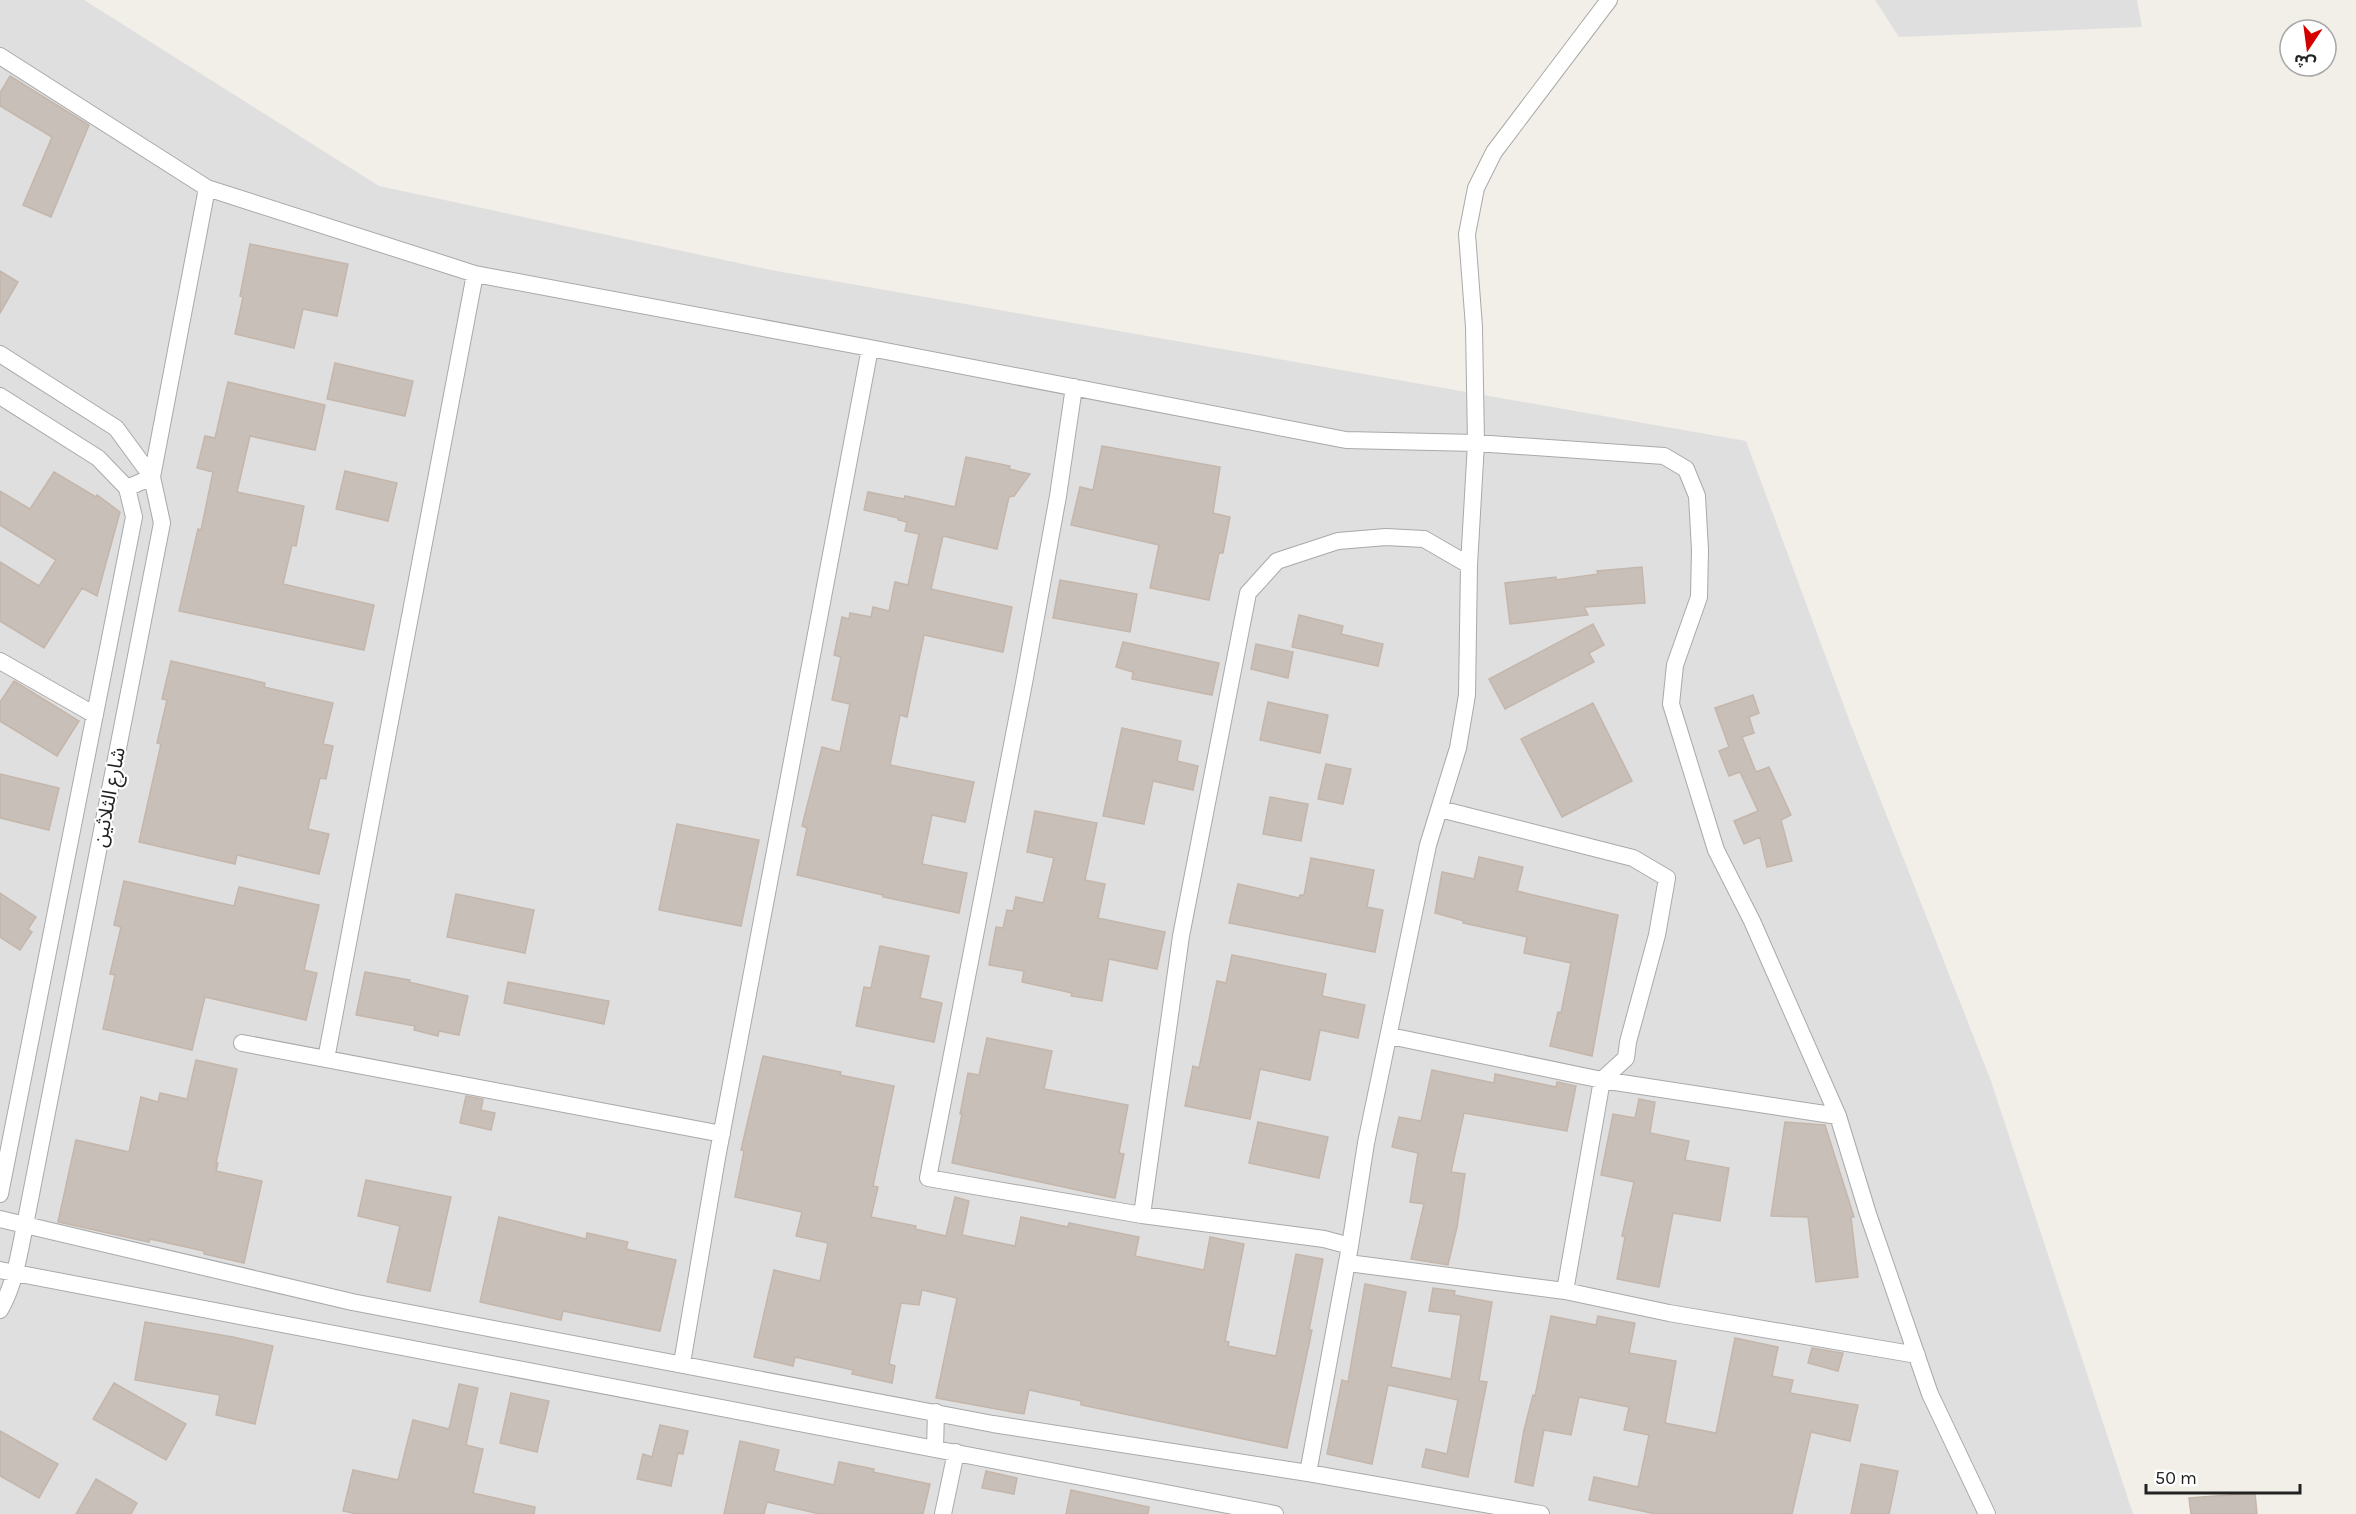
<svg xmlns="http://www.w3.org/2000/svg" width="2356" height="1514" viewBox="0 0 2356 1514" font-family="Karla,'Noto Sans Arabic',sans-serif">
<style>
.residential{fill:#e0dfdf}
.building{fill:#c7bfb8;stroke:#c4b6ab;stroke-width:1.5}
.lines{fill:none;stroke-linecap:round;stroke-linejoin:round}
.minor-casing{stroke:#a9a9a9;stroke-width:18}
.minor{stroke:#fff;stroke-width:16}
.labels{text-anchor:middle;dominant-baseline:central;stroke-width:4.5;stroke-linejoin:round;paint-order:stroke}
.street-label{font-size:20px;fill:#222;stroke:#fff}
</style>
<rect width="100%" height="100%" fill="#f2efe9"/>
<path class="residential" d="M0,0h84l295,186 392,84 975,171 105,284 140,356 142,433h-2133z
M1875,0h262l5,27 -243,10z"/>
<path class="building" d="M10,76l79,49 -38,92 -28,-12 29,-68 -52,-31v-13z
M250,244l98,20 -11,52 -34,-7 -9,39 -59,-14 8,-37 -3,-1z
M0,271l18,11 -18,31z
M335,363l78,18 -8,35 -78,-17z
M228,382l97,23 -10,45 -65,-14 -13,56 67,14 -8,40 -4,-1 -9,39 91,21 -10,45 -185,-39 19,-82 3,1 12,-58 -16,-4 8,-32 10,2z
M1102,446l118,21 -7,46 17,4 -7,36h-4l-10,47 -59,-12 9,-43 -88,-20 9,-38 13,3z
M966,457l44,9 -1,3 21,5 -16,22 -5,1 -12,52 -54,-13 -12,53 81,18 -9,45 -79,-17 -17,82 -7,-2 -10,50 84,17 -9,40 -33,-7 -10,49 45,9 -8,40 -76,-16v-2l-86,-20 10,-47 -5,-2 20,-79 18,5 10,-48 -18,-4 9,-43 -7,-2 8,-38 7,2 1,-6 21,4 2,-10 16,4 6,-29 13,3 11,-51 -14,-3 2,-9 -9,-2v-2l-34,-8 4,-18 36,7 1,-3 50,11z
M345,471l52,12 -9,38 -52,-12z
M54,472l42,25 1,-2 23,17 -23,84 -15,-8 -38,60 -44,-27v-59l39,24 17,-26 -56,-35v-34l30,18z
M1642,567l3,36 -61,4 4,8 -78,9 -5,-41 51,-6v3l42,-6 -1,-3z
M1060,580l77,14 -7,38 -77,-14z
M1299,615l44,11 -2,8 42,10 -5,22 -86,-19z
M1593,624l11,21 -15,8 5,9 -89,47 -16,-30z
M1123,642l96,21 -7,32 -80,-16 1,-7 -17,-5z
M1256,644l37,8 -5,26 -37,-9z
M171,661l94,22 -1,4 69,16 -10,41 10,2 -7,33 -6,-1 -12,51 21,5 -10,40 -82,-19 -2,9 -96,-22 22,-98 -4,-1 10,-43 -5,-1z
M14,681l65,40 -22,35 -57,-35v-19z
M1753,695l6,18 -10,4 5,16 -12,4 14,35 13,-5 22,48 -10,5 11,41 -25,6 -7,-30 -16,7 -10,-23 24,-10 -18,-39 -11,4 -10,-25 10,-4 -14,-39z
M1268,702l60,13 -8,38 -60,-13z
M1593,703l39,78 -70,36 -41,-78z
M1122,728l59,13 -4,20 21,5 -5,24 -40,-9 -9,43 -41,-8z
M1326,764l25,5 -8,35 -25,-5z
M0,774l59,14 -10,42 -49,-12z
M1270,797l38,7 -7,37 -38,-7z
M1035,811l62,12 -12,57 20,4 -7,34 67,14 -8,37 -48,-10 -7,42 -31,-5 1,-3 -50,-11 2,-11 -35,-6 7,-38 7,1 4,-18 6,1 3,-14 27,6 11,-45 -27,-6z
M677,824l82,16 -18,86 -82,-16z
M1479,857l44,10 -6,24 101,24 -26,141 -42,-10 8,-34 3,1 10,-50 -47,-10 3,-16 -64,-14 1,-2 -29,-8 7,-41 32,7z
M1311,858l63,12 -7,37 16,3 -8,42 -146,-29 9,-39 61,14 1,-3h4z
M124,881l110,25 5,-19 80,18 -15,65 13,3 -11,47 -101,-23 -13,53 -89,-21 12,-54 -5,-1 11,-47 -7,-2z
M0,893l36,24 -8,12 4,3 -12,18 -20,-13z
M456,894l78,16 -9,43 -78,-16z
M880,946l49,10 -9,42 22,5 -8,39 -78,-16 8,-39 7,1z
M1232,955l94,19 -4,22 43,9 -7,33 -38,-8 -10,50 -50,-11 -10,50 -65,-13 8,-40 6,2 18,-87 9,2z
M365,972l45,8 -1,2 59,14 -9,39 -20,-4 -1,5 -24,-6 1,-4 -59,-11z
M508,982l101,19 -5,23 -100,-21z
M987,1038l65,13 -8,38 84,16 -9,48 5,1 -9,44 -163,-35 10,-49h-2l8,-41 11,2z
M763,1056l78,16 -1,3 54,11 -21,100 5,1 -7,30 45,9 -1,3 31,7 9,-39 14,4 -7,34 53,11 6,-29 47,10 1,-4 70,14 -4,19 69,14 6,-33 34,7 -19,97 4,1 -1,4 48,10 20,-102 27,5 -14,71h3l-25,118 -206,-43v-4l-52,-11 -5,24 -88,-16 21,-100 -35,-8 -3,15 -18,-2 -12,61 6,2 -3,17 -40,-9 1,-4 -58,-13 -2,9 -39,-9 20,-87 46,11 8,-38 -32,-7 6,-24 -67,-15 9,-46 -3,-1z
M196,1060l41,9 -21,94h2l-2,8 46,10 -18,82 -40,-9v-3l-54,-12 -1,3 -91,-20 18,-82 53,12 12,-55 17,5 2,-9 27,6z
M1432,1070l62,13 1,-9 61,13 1,-5 19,4 -9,45 -103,-18 -13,59 14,2 -8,53 -9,38 -37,-6 13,-55 -14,-2 8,-49 -26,-6 7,-30 22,4z
M466,1096l17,3 -2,11 14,3 -4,17 -31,-7z
M1639,1099l16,3 -5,31 39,8 -4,19 44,8 -9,53 -47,-8 -14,74 -42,-8 8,-42 -3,-1 12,-54 -33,-7 12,-61 22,4z
M1258,1122l70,15 -9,41 -70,-15z
M1785,1122l40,3 29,92h-3l7,60 -42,5 -8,-65 -37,-1z
M366,1180l85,17 -21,94 -43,-9 13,-56 -42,-10z
M499,1217l87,22 1,-6 41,9 -2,7 50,11 -16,71 -97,-20 -2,9 -81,-18z
M1365,1284l41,8 -15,75 60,12 10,-64 -32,-4 4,-23 22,3 -1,4 38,7 -13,79 8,1 -19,95 -46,-10 4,-18 21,5 11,-54 -70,-15 -16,79 -45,-10 15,-74 6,2z
M1551,1316l45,9 2,-9 37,7 -6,30 47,8 -11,62 51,10 19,-95 43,9 -6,29 21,4 -3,13 68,12 -8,36 -39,-9 -19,82h-136l-67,-14 5,-23 44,10 11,-52 -25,-5 5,-23 -50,-10 -8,38 -27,-5 -11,56 -18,-4 9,-52 9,-35 2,1z
M145,1322l88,15 40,9 -18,78 -39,-9 4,-20 -85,-15z
M1812,1348l31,5 -5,18 -30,-8z
M114,1383l72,41 -20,36 -73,-41z
M459,1384l19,4 -12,57 17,4 -10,44 62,14 -1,7h-177l-14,-3 10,-41 45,10 15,-60 36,9z
M511,1393l38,8 -12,51 -37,-9z
M660,1425l28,6 -5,23 -5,-1 -7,33 -34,-7 6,-25 9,3z
M0,1431l58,33 -19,34 -39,-22z
M740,1441l39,9 -5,21 60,14 5,-23 35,7 -1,3 57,12 -7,30h-103l-53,-12 -3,12h-40z
M1861,1464l37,7 -9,43h-38z
M986,1471l31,7 -3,16 -32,-6z
M96,1479l41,24 -6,11h-55z
M1071,1490l78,17 -1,7h-82z
M2255,1493l2,21h-66l-2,-16z"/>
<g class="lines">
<defs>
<path id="minor" d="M0,56l207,132 268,86 395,74 476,92 130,3 -2,-116 -7,-93 9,-46 18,-36 115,-152
M0,354l116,74 36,49 10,46 -137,702c-6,29 -10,59 -25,85
M1074,387l-16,109 -34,187 -96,495 214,37 182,24 26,7 -42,227
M0,396l98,62 29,30 7,29 -134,677
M127,488l25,-11 55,-289
M0,661l95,54
M1440,809l193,49 34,20 -10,57 -29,107 -2,16 -24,22 -37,211
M1390,1036l212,44 236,36
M242,1043l480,91
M326,1059l149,-785
M1142,1215l39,-279 67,-343 29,-32 61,-20 48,-4 38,2 45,26
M0,1219l352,83 641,122 315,49 233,41
M1350,1246l16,-103 62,-298 30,-97 9,-53 2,-130 7,-122 188,13 22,13 11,27 3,54 -1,47 -24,68 -4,39 45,146 36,71 86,195 30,98 62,180 57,120
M1348,1263l217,28 104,22 248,42
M0,1270l1275,244
M682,1363l35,-205 153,-810
M935,1448l1,-36
M943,1514l13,-62"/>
</defs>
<use href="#minor" class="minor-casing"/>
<use href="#minor" class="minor"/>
</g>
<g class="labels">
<g class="street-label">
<text transform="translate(109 797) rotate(-79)">شارع الثلاثين</text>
</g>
</g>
<g transform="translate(2308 48) rotate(193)"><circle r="28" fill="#ffffff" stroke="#a7a7a7" stroke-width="1.5"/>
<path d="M0-4.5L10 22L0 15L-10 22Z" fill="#d40000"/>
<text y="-9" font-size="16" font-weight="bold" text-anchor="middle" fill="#222222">ش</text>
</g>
<path d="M2146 1484v9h154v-9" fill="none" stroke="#222222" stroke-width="3"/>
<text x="2155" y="1484" font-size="18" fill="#222222" stroke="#ffffff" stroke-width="4.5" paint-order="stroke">50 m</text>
</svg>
